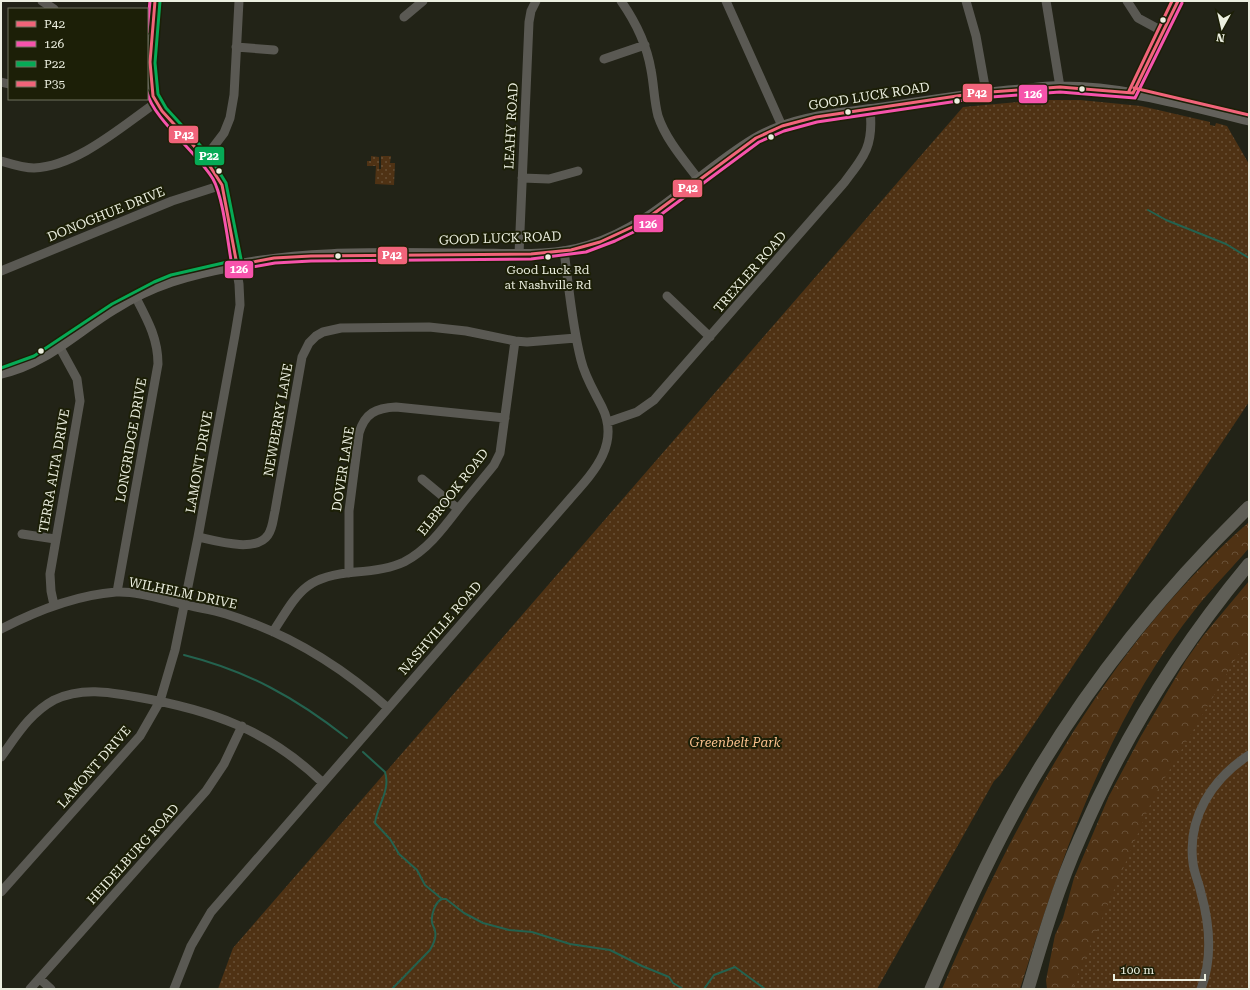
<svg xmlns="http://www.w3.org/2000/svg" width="1250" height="990" viewBox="0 0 1250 990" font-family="'Roboto Serif',serif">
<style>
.forest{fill:url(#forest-crowns)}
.park{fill:url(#park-dots)}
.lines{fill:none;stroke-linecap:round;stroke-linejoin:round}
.stream{stroke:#24624f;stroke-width:2}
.minor{stroke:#5a5953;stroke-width:9}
.major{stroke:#63615b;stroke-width:11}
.highway{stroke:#5f5e56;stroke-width:13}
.bus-1-casing{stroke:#1c1f07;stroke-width:6}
.bus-2-casing{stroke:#1c1f07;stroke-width:6}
.bus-3-casing{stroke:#1c1f07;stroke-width:6}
.bus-4-casing{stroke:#1c1f07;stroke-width:6}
.bus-1{stroke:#f1647a;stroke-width:3}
.bus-2{stroke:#f653ac;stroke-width:3}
.bus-3{stroke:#06aa56;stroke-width:3}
.bus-4{stroke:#f1647a;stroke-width:3}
.bus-dot{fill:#ecefe0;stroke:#1c1f07;stroke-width:1.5}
.labels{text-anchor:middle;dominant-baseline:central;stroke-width:4;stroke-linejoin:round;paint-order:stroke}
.bus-label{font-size:12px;fill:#ecefe0;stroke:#1c1f07}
.street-label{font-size:13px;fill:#ecefe0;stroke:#1c1f07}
.park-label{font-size:13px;font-style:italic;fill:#fbc18e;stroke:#1c1f07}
.line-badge{stroke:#1c1f07;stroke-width:1.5}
.badge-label{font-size:11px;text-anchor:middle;font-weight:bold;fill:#fff}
</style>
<defs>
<pattern id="forest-crowns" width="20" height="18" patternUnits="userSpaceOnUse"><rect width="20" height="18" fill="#4f3214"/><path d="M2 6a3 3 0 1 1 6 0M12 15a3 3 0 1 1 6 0" fill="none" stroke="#685036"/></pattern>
<pattern id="park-dots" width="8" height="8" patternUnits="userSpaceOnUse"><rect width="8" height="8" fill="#4f3214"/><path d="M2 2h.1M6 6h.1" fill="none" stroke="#685036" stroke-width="1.8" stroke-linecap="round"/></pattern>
</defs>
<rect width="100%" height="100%" fill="#222317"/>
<path class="forest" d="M1249,522v26c-17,20 -36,39 -52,59 -89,111 -135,249 -177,382h-78c74,-171 164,-343 307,-467z
M1249,581v408h-202l-1,-9 9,-45 8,-17 11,-40 35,-82 32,-60 45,-76 17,-24z"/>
<path class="park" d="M1039,100h41l61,6 69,16v3l5,1 1,-3 11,3 22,38v238l-249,373 -6,6 -117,208h-659l15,-41 730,-841z
M371,156l8,1v12h2v-13h10l-1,7h5l-1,22 -19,-1 1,-18h-9v-5h4z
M1249,645v344h-177l81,-191 85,-143z"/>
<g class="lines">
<path class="stream" d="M1148,210l18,10 60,24 23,14
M184,655c64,16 112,43 163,83
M363,752l22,20c6,18 -8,34 -10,51l15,16 9,15 18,16 8,15 17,14
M392,989l38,-39c3,-5 7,-12 5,-19 0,-3 -3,-6 -3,-9 -1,-7 3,-20 10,-23h4l18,14 19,10 26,7 23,2 38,12 40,6 32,16 27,11 4,6 10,6
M704,989l10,-14 21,-8 30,22"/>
<path class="minor" d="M42,1l12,8
M621,1c14,20 26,45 30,69 3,15 3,31 7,46 8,24 26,44 41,64
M726,1l56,125
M966,1l10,35 10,56
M1046,1l14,86
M1127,1l11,17 24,13
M404,17l19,-16
M236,47l38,3
M604,59l41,-14
M1,82l8,2
M1133,93l45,-92
M205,158l19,-25 6,-15 4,-23 5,-94
M1,161c10,3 22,7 33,7 44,-2 88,-42 123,-66
M522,178l27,1 29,-8
M519,254l10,-232 2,-11 5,-10
M1,271l171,-70 50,-16
M667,296l43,41
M608,422l29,-10 17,-12 189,-216c21,-27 31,-38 27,-74
M422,479l36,30
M22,534l33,5
M198,537c18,4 58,16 70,-2 5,-7 5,-16 7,-24l27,-154 7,-14 7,-7 7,-4 18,-4 88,-1 37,4 49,10 12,1 49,-4
M349,573v-62l10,-78c6,-20 17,-25 37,-26l109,11
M117,592l41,-228c0,-26 -11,-45 -23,-68
M54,605l-3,-14 -1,-17 30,-173 -3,-22 -18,-33
M1,629c35,-18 75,-34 115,-37 21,-1 45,7 66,12 15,4 30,5 44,10 62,19 114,51 162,94
M273,632c26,-41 32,-56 83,-60 16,-1 33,-3 48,-10 23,-12 38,-32 54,-53 12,-15 24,-29 36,-44l6,-12 15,-112
M1,757c16,-22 29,-44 53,-57 27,-13 55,-8 83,-3 75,13 131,33 186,86
M1,892l139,-156 20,-35 15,-51 23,-113 37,-202 5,-30 -1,-21 -17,-99 -9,-17 -51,-57 -9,-16 -2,-33 4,-61
M40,979l11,10
M30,989l176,-198 18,-27 18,-38
M174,989l17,-43 20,-34 358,-412c23,-26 52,-55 33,-93 -8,-16 -17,-30 -21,-47 -9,-35 -12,-73 -17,-109
M1201,989c12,-32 9,-64 0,-96 -2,-10 -7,-20 -8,-30 -6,-45 19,-84 56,-108"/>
<path class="major" d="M1,373c44,-9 77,-43 114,-65 38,-24 74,-34 118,-42 78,-16 158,-12 237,-12 39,0 82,4 119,-8 65,-20 109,-73 166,-107 39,-23 84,-25 128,-31 46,-7 91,-15 138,-18 13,-1 26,-4 39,-3 65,0 127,18 189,33"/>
<path class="highway" d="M931,989c28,-65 56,-129 91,-191 61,-108 138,-204 227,-291
M1028,989c15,-51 30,-102 52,-151 43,-100 100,-191 169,-274"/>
<defs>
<path id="bus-1" d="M155,1l-5,61 3,34 9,15 42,46 18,28 15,80
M1133,93l45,-92
M237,265l37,-7 37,-2 220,-2 40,-4 29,-8 41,-19 115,-85 26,-12 34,-9 161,-24 83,-6 73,6"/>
<path id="bus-2" d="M147,32l3,-31
M147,92c6,27 50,60 66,87 10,17 15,65 19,87l3,4 40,-7 36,-2 220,-2 55,-7 29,-11 29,-14 115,-85 25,-11 33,-9 161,-24 82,-6 75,6 47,-95"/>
<path id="bus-3" d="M160,1l-5,62 3,31 8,14 42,46 18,29 16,81
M1,368l33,-12 78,-52 42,-22 17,-7 65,-15"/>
<path id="bus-4" d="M1134,88l115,27
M1129,91l43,-90"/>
</defs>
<use href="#bus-1" class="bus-1-casing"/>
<use href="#bus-2" class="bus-2-casing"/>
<use href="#bus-3" class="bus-3-casing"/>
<use href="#bus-4" class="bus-4-casing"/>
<use href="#bus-1" class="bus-1"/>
<use href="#bus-2" class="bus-2"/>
<use href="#bus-3" class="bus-3"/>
<use href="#bus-4" class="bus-4"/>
</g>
<g class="bus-dot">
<circle cx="1163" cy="20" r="3.5"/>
<circle cx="1082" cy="89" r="3.5"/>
<circle cx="957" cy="101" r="3.5"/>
<circle cx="848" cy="112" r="3.5"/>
<circle cx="771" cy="137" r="3.5"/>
<circle cx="219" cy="171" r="3.5"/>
<circle cx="338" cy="256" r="3.5"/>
<circle cx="548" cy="257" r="3.5"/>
<circle cx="41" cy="351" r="3.5"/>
</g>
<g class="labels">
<g class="bus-label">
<text x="548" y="270">Good Luck Rd<tspan x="548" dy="15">at Nashville Rd</tspan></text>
</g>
<g class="street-label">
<text transform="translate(869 96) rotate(-9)">GOOD LUCK ROAD</text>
<text transform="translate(511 126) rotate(-87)">LEAHY ROAD</text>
<text transform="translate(106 214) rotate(-22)">DONOGHUE DRIVE</text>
<text transform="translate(500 238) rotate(-2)">GOOD LUCK ROAD</text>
<text transform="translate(750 272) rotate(-49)">TREXLER ROAD</text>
<text transform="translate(278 420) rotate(-80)">NEWBERRY LANE</text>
<text transform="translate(131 440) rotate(-80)">LONGRIDGE DRIVE</text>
<text transform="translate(199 462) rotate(-80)">LAMONT DRIVE</text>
<text transform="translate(343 469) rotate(-81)">DOVER LANE</text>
<text transform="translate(54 471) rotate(-80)">TERRA ALTA DRIVE</text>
<text transform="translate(453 492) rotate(-52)">ELBROOK ROAD</text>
<text transform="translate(183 593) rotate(12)">WILHELM DRIVE</text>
<text transform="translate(440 628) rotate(-49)">NASHVILLE ROAD</text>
<text transform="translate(94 767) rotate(-49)">LAMONT DRIVE</text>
<text transform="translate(133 854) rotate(-48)">HEIDELBURG ROAD</text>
</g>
<g class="park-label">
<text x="735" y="742">Greenbelt Park</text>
</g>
</g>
<g class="line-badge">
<rect x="962" y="83" width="31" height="20" rx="4" fill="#f1647a"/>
<rect x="1018" y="84" width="30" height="20" rx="4" fill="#f653ac"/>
<rect x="168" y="125" width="31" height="19" rx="4" fill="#f1647a"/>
<rect x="194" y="146" width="31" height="20" rx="4" fill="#06aa56"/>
<rect x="672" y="179" width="31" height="19" rx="4" fill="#f1647a"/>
<rect x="633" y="214" width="31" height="19" rx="4" fill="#f653ac"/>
<rect x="377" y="246" width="31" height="19" rx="4" fill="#f1647a"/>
<rect x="224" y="260" width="30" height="19" rx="4" fill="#f653ac"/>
</g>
<g class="badge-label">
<text x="977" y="97">P42</text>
<text x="1033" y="98">126</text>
<text x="184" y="139">P42</text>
<text x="209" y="160">P22</text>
<text x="688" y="192">P42</text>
<text x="648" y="228">126</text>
<text x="392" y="259">P42</text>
<text x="239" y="273">126</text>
</g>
<rect width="1250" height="990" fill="none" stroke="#ecefe0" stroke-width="4"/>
<rect x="8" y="8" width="140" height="92" fill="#1c1f07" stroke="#6f725e"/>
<rect x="16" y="21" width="20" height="6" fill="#f1647a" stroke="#6f725e"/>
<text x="44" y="28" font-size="12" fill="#ecefe0">P42</text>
<rect x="16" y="41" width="20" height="6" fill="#f653ac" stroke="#6f725e"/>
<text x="44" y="48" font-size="12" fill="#ecefe0">126</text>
<rect x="16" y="61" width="20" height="6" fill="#06aa56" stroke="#6f725e"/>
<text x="44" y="68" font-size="12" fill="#ecefe0">P22</text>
<rect x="16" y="81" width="20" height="6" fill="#f1647a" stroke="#6f725e"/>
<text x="44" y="88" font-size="12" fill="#ecefe0">P35</text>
<g transform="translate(1222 28) rotate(188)" stroke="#1c1f07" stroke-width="3" paint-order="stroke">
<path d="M0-3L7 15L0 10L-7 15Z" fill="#ecefe0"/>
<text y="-6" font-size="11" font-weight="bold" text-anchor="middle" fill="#ecefe0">N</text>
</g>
<path d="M1114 974v6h91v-6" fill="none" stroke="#ecefe0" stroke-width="2"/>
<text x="1120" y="974" font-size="12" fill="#ecefe0" stroke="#1c1f07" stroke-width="3" paint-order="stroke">100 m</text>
</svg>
